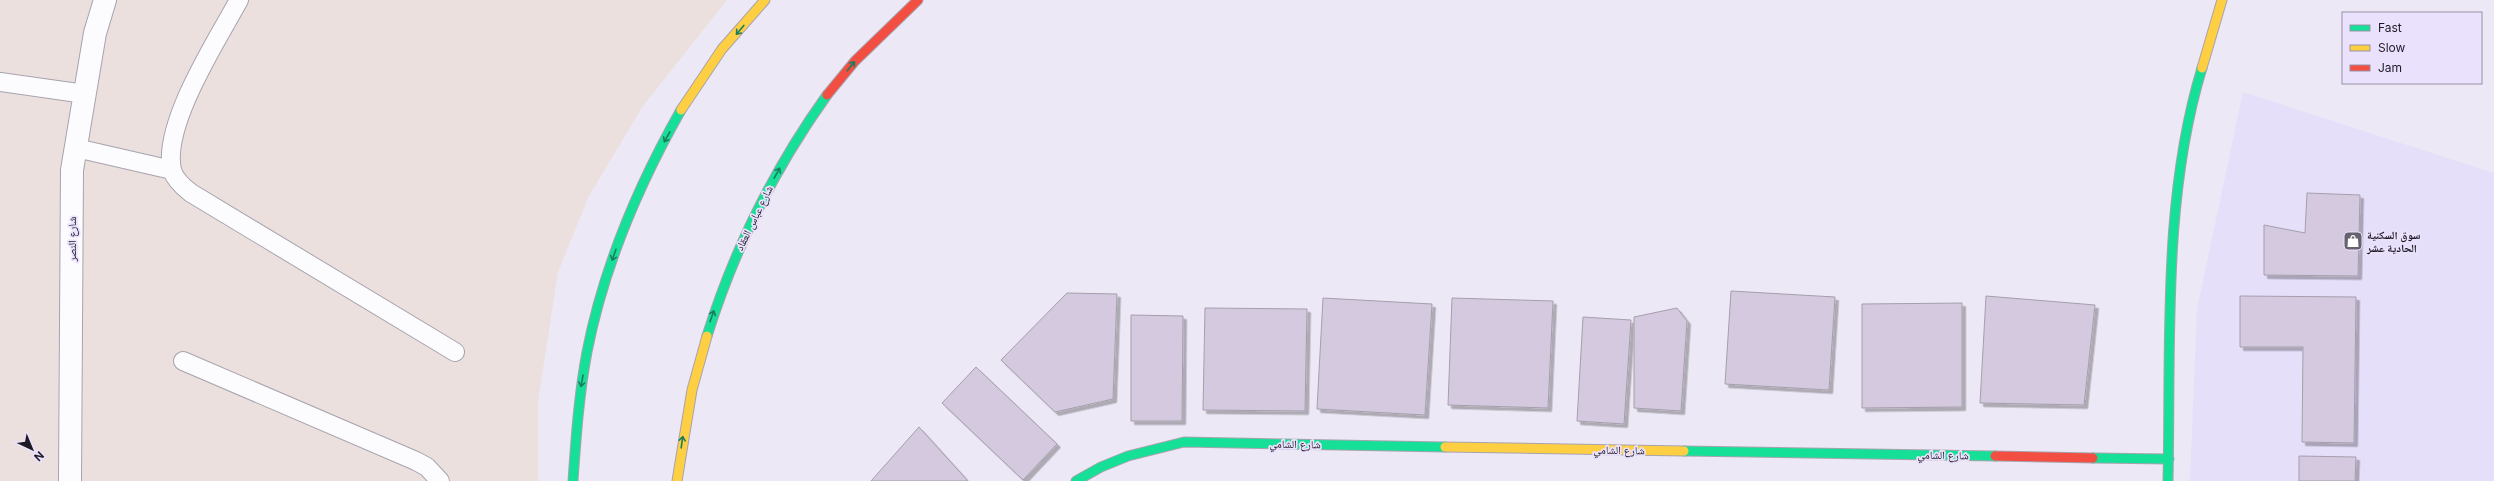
<svg xmlns="http://www.w3.org/2000/svg" width="2494" height="481" viewBox="0 0 2494 481" font-family="Inter,'Noto Naskh Arabic',sans-serif">
<style>
.built{fill:#e6dffa}
.industrial{fill:#ebe0dd}
.building{fill:#d4c9df;stroke:#a49fab;filter:url(#shadow)}
.lines{fill:none;stroke-linecap:round;stroke-linejoin:round}
.lane-casing{stroke:#a7a3ae;stroke-width:20}
.street-casing{stroke:#a7a3ae;stroke-width:24}
.fast-casing{stroke:#a7a3ae;stroke-width:11}
.slow-casing{stroke:#a7a3ae;stroke-width:11}
.jam-casing{stroke:#a7a3ae;stroke-width:11}
.lane{stroke:#fcfcfe;stroke-width:18}
.street{stroke:#fcfcfe;stroke-width:22}
.fast{stroke:#16e098;stroke-width:9}
.slow{stroke:#ffcf43;stroke-width:9}
.jam{stroke:#f24e42;stroke-width:9}
.oneway{stroke:#1a7d5e}
.labels{text-anchor:middle;dominant-baseline:central;stroke-width:3.5;stroke-linejoin:round;paint-order:stroke}
.street-label{font-size:11px;fill:#1e1a25;stroke:#eae2fc}
.poi-label{font-size:11px;font-weight:bold;fill:#1e1a25;stroke:#eae2fc;text-anchor:start}
</style>
<defs>
<filter id="shadow"><feDropShadow dx="3.5" dy="3.5" stdDeviation="0" flood-color="#0004"/></filter>
</defs>
<rect width="100%" height="100%" fill="#ece8f6"/>
<path class="built" d="M2243,92l251,81v308h-304l7,-172z"/>
<path class="industrial" d="M0,0h727l-84,106 -54,90 -31,76 -20,130v79h-538z"/>
<path class="building" d="M2307,193l53,2 -2,81 -94,-1v-50l41,8z
M1731,291l104,6 -6,93 -104,-6z
M1067,293l50,1 -4,105 -58,13 -54,-52z
M1986,296l109,9 -11,100 -104,-2z
M2240,296l116,1 -2,146 -52,-1 1,-95h-63z
M1323,298l109,6 -7,111 -108,-6z
M1452,298l101,3 -5,107 -100,-3z
M1962,303v104l-100,1v-104z
M1205,308l102,1 -2,102 -102,-1z
M1677,308l10,13 -6,90 -47,-3v-91z
M1131,315l52,1 -1,105h-51z
M1583,317l48,3 -7,104 -47,-3z
M976,367l81,77 -34,36 -81,-77z
M919,427l49,54h-97z
M2299,456l57,1 -1,24h-56z"/>
<g class="lines">
<defs>
<path id="lane" d="M239,0c-22,40 -77,125 -67,170 3,10 11,17 19,23l264,159
M0,82l85,12
M76,148l96,22
M183,361l233,100 11,6 13,14"/>
<path id="street" d="M70,481l2,-311 23,-137 10,-33"/>
<path id="fast" d="M707,336c27,-86 67,-167 120,-241
M1684,451l311,5
M2093,458l76,1
M573,481c3,-43 6,-87 14,-129 17,-87 51,-166 94,-242
M1076,481l25,-14 27,-11 56,-14 261,5
M2168,481c3,-136 -6,-282 34,-413"/>
<path id="slow" d="M2202,68l20,-68
M681,110l41,-61 43,-49
M1445,447l239,4
M677,481l15,-91 15,-54"/>
<path id="jam" d="M827,95l28,-34 63,-61
M1995,456l98,2"/>
</defs>
<use href="#lane" class="lane-casing"/>
<use href="#street" class="street-casing"/>
<use href="#fast" class="fast-casing"/>
<use href="#slow" class="slow-casing"/>
<use href="#jam" class="jam-casing"/>
<use href="#lane" class="lane"/>
<use href="#street" class="street"/>
<use href="#fast" class="fast"/>
<use href="#slow" class="slow"/>
<use href="#jam" class="jam"/>
</g>
<defs><path id="oneway-shaft" d="M-6 0H5M1.5-3L5.5 0L1.5 3" fill="none" stroke-width="1.6" stroke-linecap="round" stroke-linejoin="round"/></defs>
<g class="oneway">
<use href="#oneway-shaft" transform="translate(740 30) rotate(130)"/>
<use href="#oneway-shaft" transform="translate(851 66) rotate(-51)"/>
<use href="#oneway-shaft" transform="translate(667 137) rotate(119)"/>
<use href="#oneway-shaft" transform="translate(777 173) rotate(-61)"/>
<use href="#oneway-shaft" transform="translate(614 255) rotate(109)"/>
<use href="#oneway-shaft" transform="translate(712 316) rotate(-71)"/>
<use href="#oneway-shaft" transform="translate(582 381) rotate(100)"/>
<use href="#oneway-shaft" transform="translate(682 442) rotate(-82)"/>
</g>
<defs>
<symbol id="shop-square" viewBox="-11 -11 22 22"><rect x="-9" y="-9" width="18" height="18" rx="4" fill="#66626e" stroke="#eae2fc"/><path d="M-5-2.5h2.3a2.7 3.5 0 0 1 5.4 0H5L5.5 6h-11ZM-1.5-2.5h3a1.5 2.3 0 0 0-3 0Z" fill="#fff"/></symbol>
</defs>
<g fill-rule="evenodd">
<use href="#shop-square" x="2342" y="230" width="22" height="22"/>
</g>
<g class="labels">
<g class="street-label">
<text transform="translate(754 218) rotate(-64)">شارع عباس العقاد</text>
<text transform="translate(72 239) rotate(-90)">شارع النصر</text>
<text transform="translate(1295 444) rotate(1)">شارع الشامي</text>
<text transform="translate(1619 450) rotate(1)">شارع الشامي</text>
<text transform="translate(1943 455) rotate(1)">شارع الشامي</text>
</g>
<g class="poi-label">
<text x="2367" y="235">سوق السكنية<tspan x="2367" dy="13">الحادية عشر</tspan></text>
</g>
</g>
<rect x="2342" y="12" width="140" height="72" fill="#eae2fc" stroke="#9892a6"/>
<rect x="2350" y="25" width="20" height="6" fill="#16e098" stroke="#9892a6"/>
<text x="2378" y="32" font-size="12" fill="#1e1a25">Fast</text>
<rect x="2350" y="45" width="20" height="6" fill="#ffcf43" stroke="#9892a6"/>
<text x="2378" y="52" font-size="12" fill="#1e1a25">Slow</text>
<rect x="2350" y="65" width="20" height="6" fill="#f24e42" stroke="#9892a6"/>
<text x="2378" y="72" font-size="12" fill="#1e1a25">Jam</text>
<g transform="translate(32 449) rotate(136)" stroke="#eae2fc" stroke-width="3" paint-order="stroke">
<path d="M0-3L7 15L0 10L-7 15Z" fill="#1e1a25"/>
<text y="-6" font-size="11" font-weight="bold" text-anchor="middle" fill="#1e1a25">N</text>
</g>
</svg>
